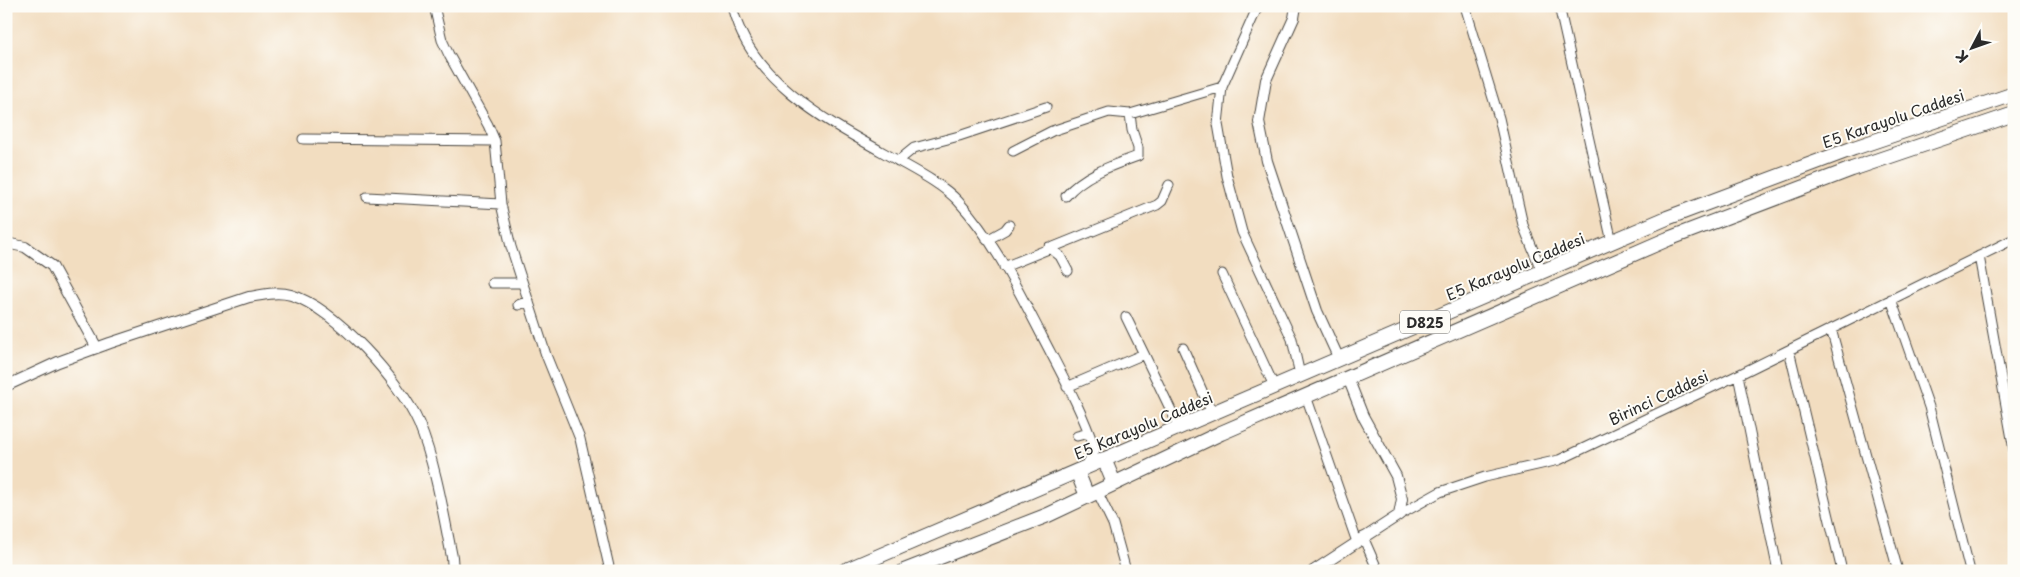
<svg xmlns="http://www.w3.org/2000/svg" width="2020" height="577" viewBox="0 0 2020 577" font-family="'Playpen Sans',sans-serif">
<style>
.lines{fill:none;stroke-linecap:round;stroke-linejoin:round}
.minor-casing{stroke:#494641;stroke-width:11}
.tertiary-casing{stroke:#494641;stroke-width:12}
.trunk-casing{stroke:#494641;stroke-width:16}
.minor{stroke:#fff;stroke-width:9}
.tertiary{stroke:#fff;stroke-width:10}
.trunk{stroke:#fff;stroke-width:14}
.labels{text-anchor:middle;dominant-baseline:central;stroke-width:4;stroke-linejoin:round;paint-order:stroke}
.shield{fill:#fdfcf7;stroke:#6a6a68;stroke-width:1}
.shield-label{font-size:14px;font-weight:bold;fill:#2b2b2b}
.street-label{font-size:15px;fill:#2b2b2b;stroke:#fdfcf7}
</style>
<rect width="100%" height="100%" fill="#fdfcf7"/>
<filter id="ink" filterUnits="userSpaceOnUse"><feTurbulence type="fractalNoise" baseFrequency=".02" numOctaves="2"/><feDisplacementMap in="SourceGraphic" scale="10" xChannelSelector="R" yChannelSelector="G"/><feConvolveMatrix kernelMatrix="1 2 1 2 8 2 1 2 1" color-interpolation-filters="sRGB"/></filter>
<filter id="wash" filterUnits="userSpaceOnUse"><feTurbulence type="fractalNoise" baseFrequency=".0096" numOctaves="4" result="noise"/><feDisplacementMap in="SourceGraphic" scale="20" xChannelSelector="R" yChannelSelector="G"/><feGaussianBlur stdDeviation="1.12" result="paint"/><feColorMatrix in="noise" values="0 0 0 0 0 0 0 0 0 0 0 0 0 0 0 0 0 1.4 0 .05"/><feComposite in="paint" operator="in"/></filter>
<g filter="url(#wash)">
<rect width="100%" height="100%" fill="#f2ddc0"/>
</g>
<g filter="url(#ink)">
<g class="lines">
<defs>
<path id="minor" d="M434,6l8,34 7,15 39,70 7,16 6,63 10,43 35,108 34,84 30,132
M732,6c18,77 100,118 163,153 21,12 47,25 63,42 36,39 60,89 84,135 19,37 40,74 53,114l-10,18
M1258,6l-36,81 -4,37 9,52 15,56 50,107 8,36
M1465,6l34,112 24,107 19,47
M1559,6l53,236
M303,139l192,2
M1013,151l39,-20 57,-19 21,2 92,-27
M898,161l16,-13 45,-12 87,-29
M1066,196c17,-21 47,-31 72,-40v-8l-6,-18 -2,-16
M367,197l134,7
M987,240l18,-10 4,-5
M1049,247l11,9 8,15
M1979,256l35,194
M1004,267l153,-62 5,-4 7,-16
M1222,274l53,114
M492,283h30
M1891,299l38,108 41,164
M518,305l11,-4
M1126,317l18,37
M1831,329l67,242
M1183,348l29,65
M1789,350l53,221
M1738,375l40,196
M1067,387l77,-33 35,73
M1306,396l51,146
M1077,436l12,-3
M1097,491l16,33 13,47
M1399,515l41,-23 45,-15 74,-17 179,-85 276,-136
M1363,537l15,34"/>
<path id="tertiary" d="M1296,6l-2,12 -28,62 -7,42 8,39 50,150 22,48
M6,243l19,4 27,19 45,82
M6,386l52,-24 52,-19 139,-46c13,-2 28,-6 42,-2 44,13 110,87 128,129 17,42 24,88 33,133l1,14
M1313,571l86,-56 3,-16 -6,-23 -33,-60 -15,-38"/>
<path id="trunk" d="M1104,459l10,24
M1077,471l10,25
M844,571l823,-353 187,-70 160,-54
M904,571l144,-56 173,-82 447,-194 184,-70 162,-55"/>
</defs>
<use href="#minor" class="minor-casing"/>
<use href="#tertiary" class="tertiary-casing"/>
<use href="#trunk" class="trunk-casing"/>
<use href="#minor" class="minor"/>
<use href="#tertiary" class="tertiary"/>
<use href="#trunk" class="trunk"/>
</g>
</g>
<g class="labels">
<rect class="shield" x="1400" y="310.5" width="50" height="23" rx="4"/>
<g class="shield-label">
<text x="1425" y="322">D825</text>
</g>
<g class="street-label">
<text transform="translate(1893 118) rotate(-19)">E5 Karayolu Caddesi</text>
<text transform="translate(1515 266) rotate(-23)">E5 Karayolu Caddesi</text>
<text transform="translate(1658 397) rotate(-25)">Birinci Caddesi</text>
<text transform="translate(1143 425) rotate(-23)">E5 Karayolu Caddesi</text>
</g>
</g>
<rect width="2020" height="577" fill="none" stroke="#fdfcf7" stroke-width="25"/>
<g transform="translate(1972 48) rotate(229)" stroke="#fdfcf7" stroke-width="4" paint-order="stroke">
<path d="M0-4L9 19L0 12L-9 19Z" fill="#2b2b2b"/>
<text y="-8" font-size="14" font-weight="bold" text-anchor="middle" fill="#2b2b2b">K</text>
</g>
</svg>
